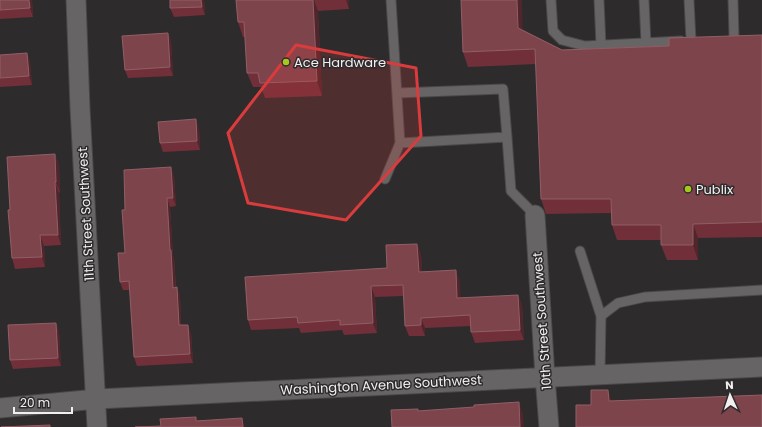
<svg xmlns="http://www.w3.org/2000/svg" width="762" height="427" viewBox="0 0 762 427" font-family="Poppins,sans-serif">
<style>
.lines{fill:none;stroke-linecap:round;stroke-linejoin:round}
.lane-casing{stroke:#4b4849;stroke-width:11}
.street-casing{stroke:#4b4849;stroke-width:21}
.lane{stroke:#676465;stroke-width:9}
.street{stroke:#676465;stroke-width:19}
.wall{fill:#712f39}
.shaded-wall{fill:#50252b}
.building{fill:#7e444c;stroke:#905f66}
.marked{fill:#d93c3c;fill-opacity:0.2;stroke:#d93c3c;stroke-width:3;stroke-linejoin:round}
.poi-dot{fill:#a7c71e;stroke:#2e2b2c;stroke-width:1.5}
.labels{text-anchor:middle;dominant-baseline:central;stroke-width:3;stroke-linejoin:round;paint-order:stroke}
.poi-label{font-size:13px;fill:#f1eff0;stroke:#2e2b2c;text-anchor:start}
.street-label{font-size:13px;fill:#f1eff0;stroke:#2e2b2c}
</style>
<rect width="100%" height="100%" fill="#2e2b2c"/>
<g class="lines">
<defs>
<path id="lane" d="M391,0l9,143 107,-6 4,54 24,24
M551,0l2,31 9,9 23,6 96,-5
M599,0l2,45
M644,0l2,43
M689,0l2,40
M733,0l1,37
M397,93l106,-4 4,48
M385,179l15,-36
M580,251l21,65
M600,375l1,-59 17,-13 27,-6 117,-7"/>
<path id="street" d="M76,0l4,108 17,319
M535,215l10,162 4,50
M0,408l97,-9 665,-32"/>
</defs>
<use href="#lane" class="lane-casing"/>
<use href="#street" class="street-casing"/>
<use href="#lane" class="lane"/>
<use href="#street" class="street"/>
</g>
<path class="wall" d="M0,0h32l1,17 -33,2z
M204,0l1,15 -31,2 -4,-9z
M236,0h113v9l-31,2 4,85 -57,2 -4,-11h-8l-6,-14 -2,-36h-2l-5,-15z
M523,30l39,20 107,-4 93,-11v202l-64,1v22h-31l-6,-15v-5h-44l-5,-15 -1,-12 -65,1 -5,-15 -5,-135 -68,3 -5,-15z
M168,33l3,8 2,35 -45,2 -3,-8z
M27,53l3,9 2,23 -32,2v-32z
M199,128l1,22 -37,2 -3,-9z
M55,154l4,11 1,27 -1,1 2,52 -17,1 1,21 -30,2 -3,-11 -2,-48z
M174,176l2,30 -6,1 3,49 1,2 2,29h1l3,9 1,29 10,8 2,30 -56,3 -3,-9 -4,-67h-7l-3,-8 5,-29v-43z
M417,244l4,10 1,18 38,9v17l58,-3 4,10 2,35 -49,3 -4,-11v-6l-46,2v8h-16l-4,-10 -1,-30 -29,1 2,36 -33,2 -2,-5 -41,3 -2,-5 -48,2 -3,-10 139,-52z
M56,323l3,9 2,34 -48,3 -3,-9z"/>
<path class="shaded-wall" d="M29,0h3l1,17 -3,-9z
M201,0h3l1,15 -3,-8z
M313,0h1l4,11 4,85 -5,-15z
M346,0h3v9z
M517,0h5l1,42 -5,-14z
M168,33l3,8 2,35 -3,-9z
M27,53l3,9 2,23 -3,-9z
M196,119l3,9 1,22 -3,-9z
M55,154l4,11 1,27 -4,-10z
M171,167l3,9 2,30 -3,-8z
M55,182l4,11 2,52 -3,-10z
M167,198l3,9 3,49 1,2 2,38 -3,-8 -3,-38z
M693,224l5,14v22l-5,-15z
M40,235l4,11 1,21 -3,-10z
M417,244l4,10 2,29 -4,-11z
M456,270l4,11 1,28 -4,-11z
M371,286l4,11 2,36 -4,-10z
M177,287l3,9 2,38 -3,-9z
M518,295l4,10 2,35 -4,-10z
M421,318l4,10v8l-4,-11z
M56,323l3,9 2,34 -3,-8z
M188,325l3,8 2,30 -3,-9z
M608,390l5,15 -4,-4z
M519,402l4,12 1,13h-4z
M242,418l3,9h-2z"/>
<path class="building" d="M0,0h29l1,8 -30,2z
M170,0h31l1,7 -32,1z
M236,0h77l4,81 -57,2 -2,-10h-11l-3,-51h-6z
M461,0h56l1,28 44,22 107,-4v-8l93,-3v187l-69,2v21h-32v-20h-49l-1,-26h-70l-6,-150 -72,3z
M168,33l2,34 -45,3 -3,-34z
M27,53l2,23 -29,2v-23z
M196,119l1,22 -37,2 -2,-21z
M55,154l1,28h-1l3,53h-18l2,22 -30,1 -4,-48h2l-3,-53z
M171,167l2,31h-6l3,52h1l2,38 4,-1 2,38h9l2,29 -56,3 -5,-76 -9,1 -2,-29h7l-3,-43h3l-1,-40z
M417,244l2,28 37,-2 1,28 61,-3 2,35 -49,2 -1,-17 -49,3v7l-16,1 -2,-41 -32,1 2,37 -33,2v-5l-42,3 -1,-6 -49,3 -3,-43 142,-9 -1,-23z
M56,323l2,35 -48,2 -2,-35z
M591,390h17l1,11 153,-6v32h-186v-22h15z
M519,402l1,25h-128l-1,-17 27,-1v2l56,-4v-2z
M196,417v4l46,-3 1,9h-108l26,-1 -1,-7z
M50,425v2h-49z"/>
<path class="marked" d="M296,45l120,23 5,68 -75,84 -98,-17 -20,-70z"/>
<g class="poi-dot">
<circle cx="286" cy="62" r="4"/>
<circle cx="688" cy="189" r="4"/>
</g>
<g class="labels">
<g class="poi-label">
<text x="294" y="62">Ace Hardware</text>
<text x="696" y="189">Publix</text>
</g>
<g class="street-label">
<text transform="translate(86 214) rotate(-93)">11th Street Southwest</text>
<text transform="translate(542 321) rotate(-94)">10th Street Southwest</text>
<text transform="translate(381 385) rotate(-3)">Washington Avenue Southwest</text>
</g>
</g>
<g transform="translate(730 395) rotate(357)" stroke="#2e2b2c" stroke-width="3" paint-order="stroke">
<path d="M0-3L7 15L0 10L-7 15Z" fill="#f1eff0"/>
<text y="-6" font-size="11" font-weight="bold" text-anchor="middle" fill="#f1eff0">N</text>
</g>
<path d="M14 407v6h58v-6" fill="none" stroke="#f1eff0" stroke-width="2"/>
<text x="20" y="407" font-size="12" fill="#f1eff0" stroke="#2e2b2c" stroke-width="3" paint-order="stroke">20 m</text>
</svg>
